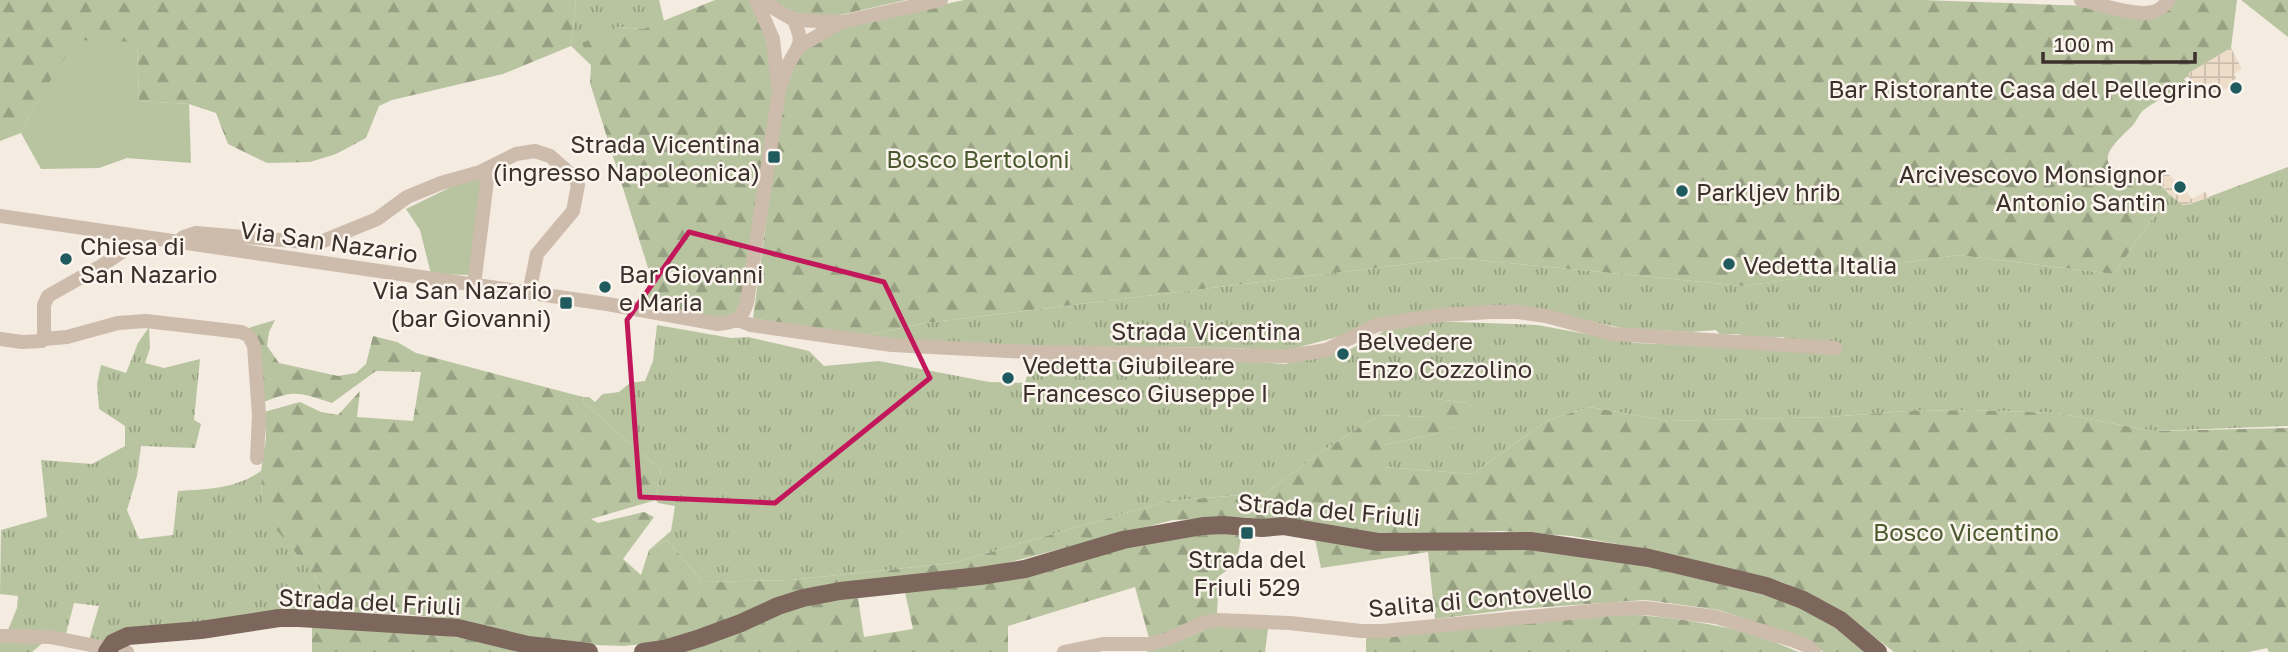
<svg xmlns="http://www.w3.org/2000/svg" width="2288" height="652" viewBox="0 0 2288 652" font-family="'Golos Text',sans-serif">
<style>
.grass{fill:url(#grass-tufts)}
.forest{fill:url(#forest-firs)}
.green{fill:#b8c4a0}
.plaza{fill:url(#plaza-grid)}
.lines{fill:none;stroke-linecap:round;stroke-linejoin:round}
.minor{stroke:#cdbbac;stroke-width:14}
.major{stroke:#7d675c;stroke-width:18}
.marked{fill:none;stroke:#c2185b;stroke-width:5;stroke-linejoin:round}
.poi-dot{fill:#1f5a5e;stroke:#fbf5ee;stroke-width:2.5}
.labels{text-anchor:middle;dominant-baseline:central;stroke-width:5;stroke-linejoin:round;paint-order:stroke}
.poi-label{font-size:24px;fill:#3b302b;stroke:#fbf5ee;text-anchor:start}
.park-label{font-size:24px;fill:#4a5a2e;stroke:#fbf5ee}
.street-label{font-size:24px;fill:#3b302b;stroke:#fbf5ee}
</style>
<defs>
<pattern id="grass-tufts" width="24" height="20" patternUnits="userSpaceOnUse" patternTransform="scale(1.75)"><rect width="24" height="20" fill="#b8c4a0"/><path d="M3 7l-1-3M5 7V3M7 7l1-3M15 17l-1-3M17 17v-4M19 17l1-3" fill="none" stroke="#97a083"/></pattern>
<pattern id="forest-firs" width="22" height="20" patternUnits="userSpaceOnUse" patternTransform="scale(1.75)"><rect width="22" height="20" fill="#b8c4a0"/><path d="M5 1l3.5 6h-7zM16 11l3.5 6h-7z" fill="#97a083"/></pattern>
<pattern id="plaza-grid" width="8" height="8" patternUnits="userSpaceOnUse" patternTransform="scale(1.75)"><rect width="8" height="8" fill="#ecdcc8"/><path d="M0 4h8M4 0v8" fill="none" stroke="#cbbdac"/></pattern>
</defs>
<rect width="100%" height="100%" fill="#f4ebe1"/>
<path class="grass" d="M576,0h83l5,21 -21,8 -25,-2 -27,38 -20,-19z
M2288,167v259l-135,5 -96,-18 -87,-3 -62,1 -79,6 -161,4 -78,-14 -42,13 -75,54 -89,-7v-22l47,-10 46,-17 -9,-15 -32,-4 -7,18 -50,-2 -58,37 -55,41 -98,8 -215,62 -163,17 -87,2 -36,-42 -18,10 22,-19 4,-25 -17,-3 -2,-3 5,-30 -77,-67 -1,-6h6l6,5 8,-8 16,-2 11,-9 15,-2 8,-20 4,-36 74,13 17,-1 61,14 15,15 55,-5 110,21 36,1 7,-24 78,3 120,-2 55,4 53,-13 2,8 3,1 4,-3v-6l39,-21 42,-9 109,4 99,18 205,9 -5,-9 -49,-3 -3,-3 -42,1 -3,-4h-19l-4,-4 -25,2 -69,-4 -47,-10 -63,-10 -23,-1 -111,13 -18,7 -12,7 -63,17 -47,-3 -205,-2 -175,-9 67,-14 532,-65 287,28 213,-31 157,19 55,-80 14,11 7,-1z
M149,327l1,21 -5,15 19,5 36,-9 -6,61 7,4 -6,24 -54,-2 -4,30 -10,34 12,29 34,-4 5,-44c31,-2 57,-2 83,-20l1,31 52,73 22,38 -231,31 -16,-4 10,-34 -25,-3 -8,31 -58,-4 9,-22 1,-12 -18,-2 1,-64 46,-13 -6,-57 51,4 33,-18v-20l-26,-17 -2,-25 4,-19 25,8 12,-30z"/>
<path class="forest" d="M0,0h576l-5,46 -68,28 -111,26 -13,6 -13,32 -30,16 -26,8 -43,1 -39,-19 -12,-31 -27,-9 -50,-3 -2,-59 -86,40 -18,26 -12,25 -21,8z
M715,0h35l8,15 9,29 6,45 -30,208c-3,7 -6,15 -13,18 -14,7 -67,-7 -84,-11l3,-33 -59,-188 1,-18 -9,-22 36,-16 25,2z
M772,0h134l-71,16 -43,-3z
M964,0h959l166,6 39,12h29l11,-8 6,-10h63l-6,48 -42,25v3l-5,3 4,6c-14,8 -30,14 -43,24 -5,3 -8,11 -12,16 -11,12 -40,33 -16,46 20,13 35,2 52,23l-55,80 -157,-19 -213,31 -287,-28 -532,65 -67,14 -105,-19 31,-226 15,-37 37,-27z
M2241,0h47v37z
M275,320l-6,12 -2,14 12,17 59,13 18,-3 10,-9 7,-28 24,6 19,11 167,44 1,6 77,67 -5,30 -65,19 7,4 46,-11 10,5 -31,42 18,16 8,-25 18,-10 36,42 87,-2 163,-17 215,-62 98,-8 55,-41 58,-37 49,2 8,-18 32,4 10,15 -47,17 -47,10v22l89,7 75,-54 42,-13 78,14 161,-4 79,-6 62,-1 87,3 96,18 135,-3v224h-19l-2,-4 -18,4h-355l-52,-40 -29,-16 -31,-14 -125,-31 -86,-15 -70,-5 -114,5 -144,-19 -70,3 -206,53 -48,3 -202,50 -51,16 -43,4 -53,-2 -51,-7 -68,-18 -47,-5 -68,-1 -22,-38 -48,-58 -4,-15 -1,-31 5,-33 -2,-26 36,-10 21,10 17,3 22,-24 -3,26 56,4 8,-49 -45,-1 -44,32c-32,-10 -36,-14 -68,-1l-19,-73z
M1200,532l42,2 -6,30 -17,12 -2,37 -53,23 -15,2 -14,-51 -127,39v26h-331l102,-42 37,-8 42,-4 6,39 49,-8 -8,-37 94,-10 63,-14 54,-18z
M1315,539l218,10 101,14 168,41 67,48h-46l-13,-11 -91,-31 -73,-10 -131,9 -80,10 -7,-67 -107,16z
M1627,614c59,5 116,12 171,38h-432v-16z
M312,624c73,1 146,11 216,28h-216z
M1225,626l43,2 -3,24h-118l1,-3 31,-8 29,-13z
M0,640l44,2 -12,10h-32z"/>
<path class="green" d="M76,40l61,2 2,59 50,3 2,59 -64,-5 -28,10 -58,1 -20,-36 12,-25z
M479,177l3,2 -9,96 -42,-1 -11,-44 -14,-21 45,-22z"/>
<path class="plaza" d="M2231,48l11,21 -8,5 4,8 -23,13 -7,-12 -17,8 -3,-6 1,-12z
M2160,173l9,2 8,7h5l9,17 14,-7 4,6 -26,7 -14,-11 -9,-11z"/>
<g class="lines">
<path class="minor" d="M756,0l17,39 5,47
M2081,0c18,4 58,18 75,11 5,-2 9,-6 13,-11
M794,20l48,2 99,-22
M800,46l38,-22
M0,216l607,88 111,20c16,-1 24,-5 29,-21l32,-212c3,-9 5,-20 10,-28 11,-20 15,-19 5,-43l-19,-11 -9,-9
M178,242l6,-5 12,-4 122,10 59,-24 30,-22 34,-14 39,-11 36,-18 19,-3 15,5 25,22 3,7 -5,26 -36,43 -8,39
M474,285l13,-104 -3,-8 -4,-1
M738,320l13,5 141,20 138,7 260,4 36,-6 51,-25 64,-10 49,-3h28l28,4 67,18 222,14
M0,339l22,3 20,-1 2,-2 23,-2 51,-14 28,-2 95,11 8,4 5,10 5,69 -2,43
M44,339v-34l4,-9 53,-30 43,-29
M0,636l50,1 77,15
M1064,652l39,-8h46l19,-5 34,-16 15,-3 73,3 71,8h22l230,-22 33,-1 70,9 76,23 15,6 7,6"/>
<path class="major" d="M107,652l6,-9 15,-7 73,-6 78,-12h20l159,10 70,17 61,7
M643,652l21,-3 36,-11 41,-15 37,-17 25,-8 37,-7 140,-15 45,-7 98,-29 80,-14 20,-1 39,3 22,-2 95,16 151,-1 119,17 117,28 37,14 37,20 38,32"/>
</g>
<path class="marked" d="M689,232l195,50 46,96 -155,125 -135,-6 -13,-177z"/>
<g class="poi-dot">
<circle cx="2236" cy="88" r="7"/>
<rect x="767" y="150" width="14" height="14" rx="3.5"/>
<circle cx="2180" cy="187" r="7"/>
<circle cx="1682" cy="191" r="7"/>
<circle cx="66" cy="259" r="7"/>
<circle cx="1729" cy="264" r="7"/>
<circle cx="605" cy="287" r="7"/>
<rect x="559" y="296" width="14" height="14" rx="3.5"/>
<circle cx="1343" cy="354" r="7"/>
<circle cx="1008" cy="378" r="7"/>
<rect x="1240" y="526" width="14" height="14" rx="3.5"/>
</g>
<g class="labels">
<g class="poi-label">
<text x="2222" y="88" text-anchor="end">Bar Ristorante Casa del Pellegrino</text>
<text x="760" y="143" text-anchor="end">Strada Vicentina<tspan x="760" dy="28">(ingresso Napoleonica)</tspan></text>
<text x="2166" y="173" text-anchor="end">Arcivescovo Monsignor<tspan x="2166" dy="28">Antonio Santin</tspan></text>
<text x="1696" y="191">Parkljev hrib</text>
<text x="80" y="245">Chiesa di<tspan x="80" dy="28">San Nazario</tspan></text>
<text x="1743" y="264">Vedetta Italia</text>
<text x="619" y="273">Bar Giovanni<tspan x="619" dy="28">e Maria</tspan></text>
<text x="552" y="289" text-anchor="end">Via San Nazario<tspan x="552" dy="28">(bar Giovanni)</tspan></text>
<text x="1357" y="340">Belvedere<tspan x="1357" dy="28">Enzo Cozzolino</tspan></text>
<text x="1022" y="364">Vedetta Giubileare<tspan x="1022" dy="28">Francesco Giuseppe I</tspan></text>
<text x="1247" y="558" text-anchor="middle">Strada del<tspan x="1247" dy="28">Friuli 529</tspan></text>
</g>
<g class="park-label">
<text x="978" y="158">Bosco Bertoloni</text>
<text x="1966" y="531">Bosco Vicentino</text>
</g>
<g class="street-label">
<text transform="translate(329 241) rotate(8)">Via San Nazario</text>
<text x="1206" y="330">Strada Vicentina</text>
<text transform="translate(1329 509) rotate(5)">Strada del Friuli</text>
<text transform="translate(1480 598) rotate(-5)">Salita di Contovello</text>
<text transform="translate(370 601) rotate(3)">Strada del Friuli</text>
</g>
</g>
<path d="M2043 52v10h152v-10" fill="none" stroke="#3b302b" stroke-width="3.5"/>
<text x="2054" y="52" font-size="21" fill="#3b302b" stroke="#fbf5ee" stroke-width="5" paint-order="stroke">100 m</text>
</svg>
